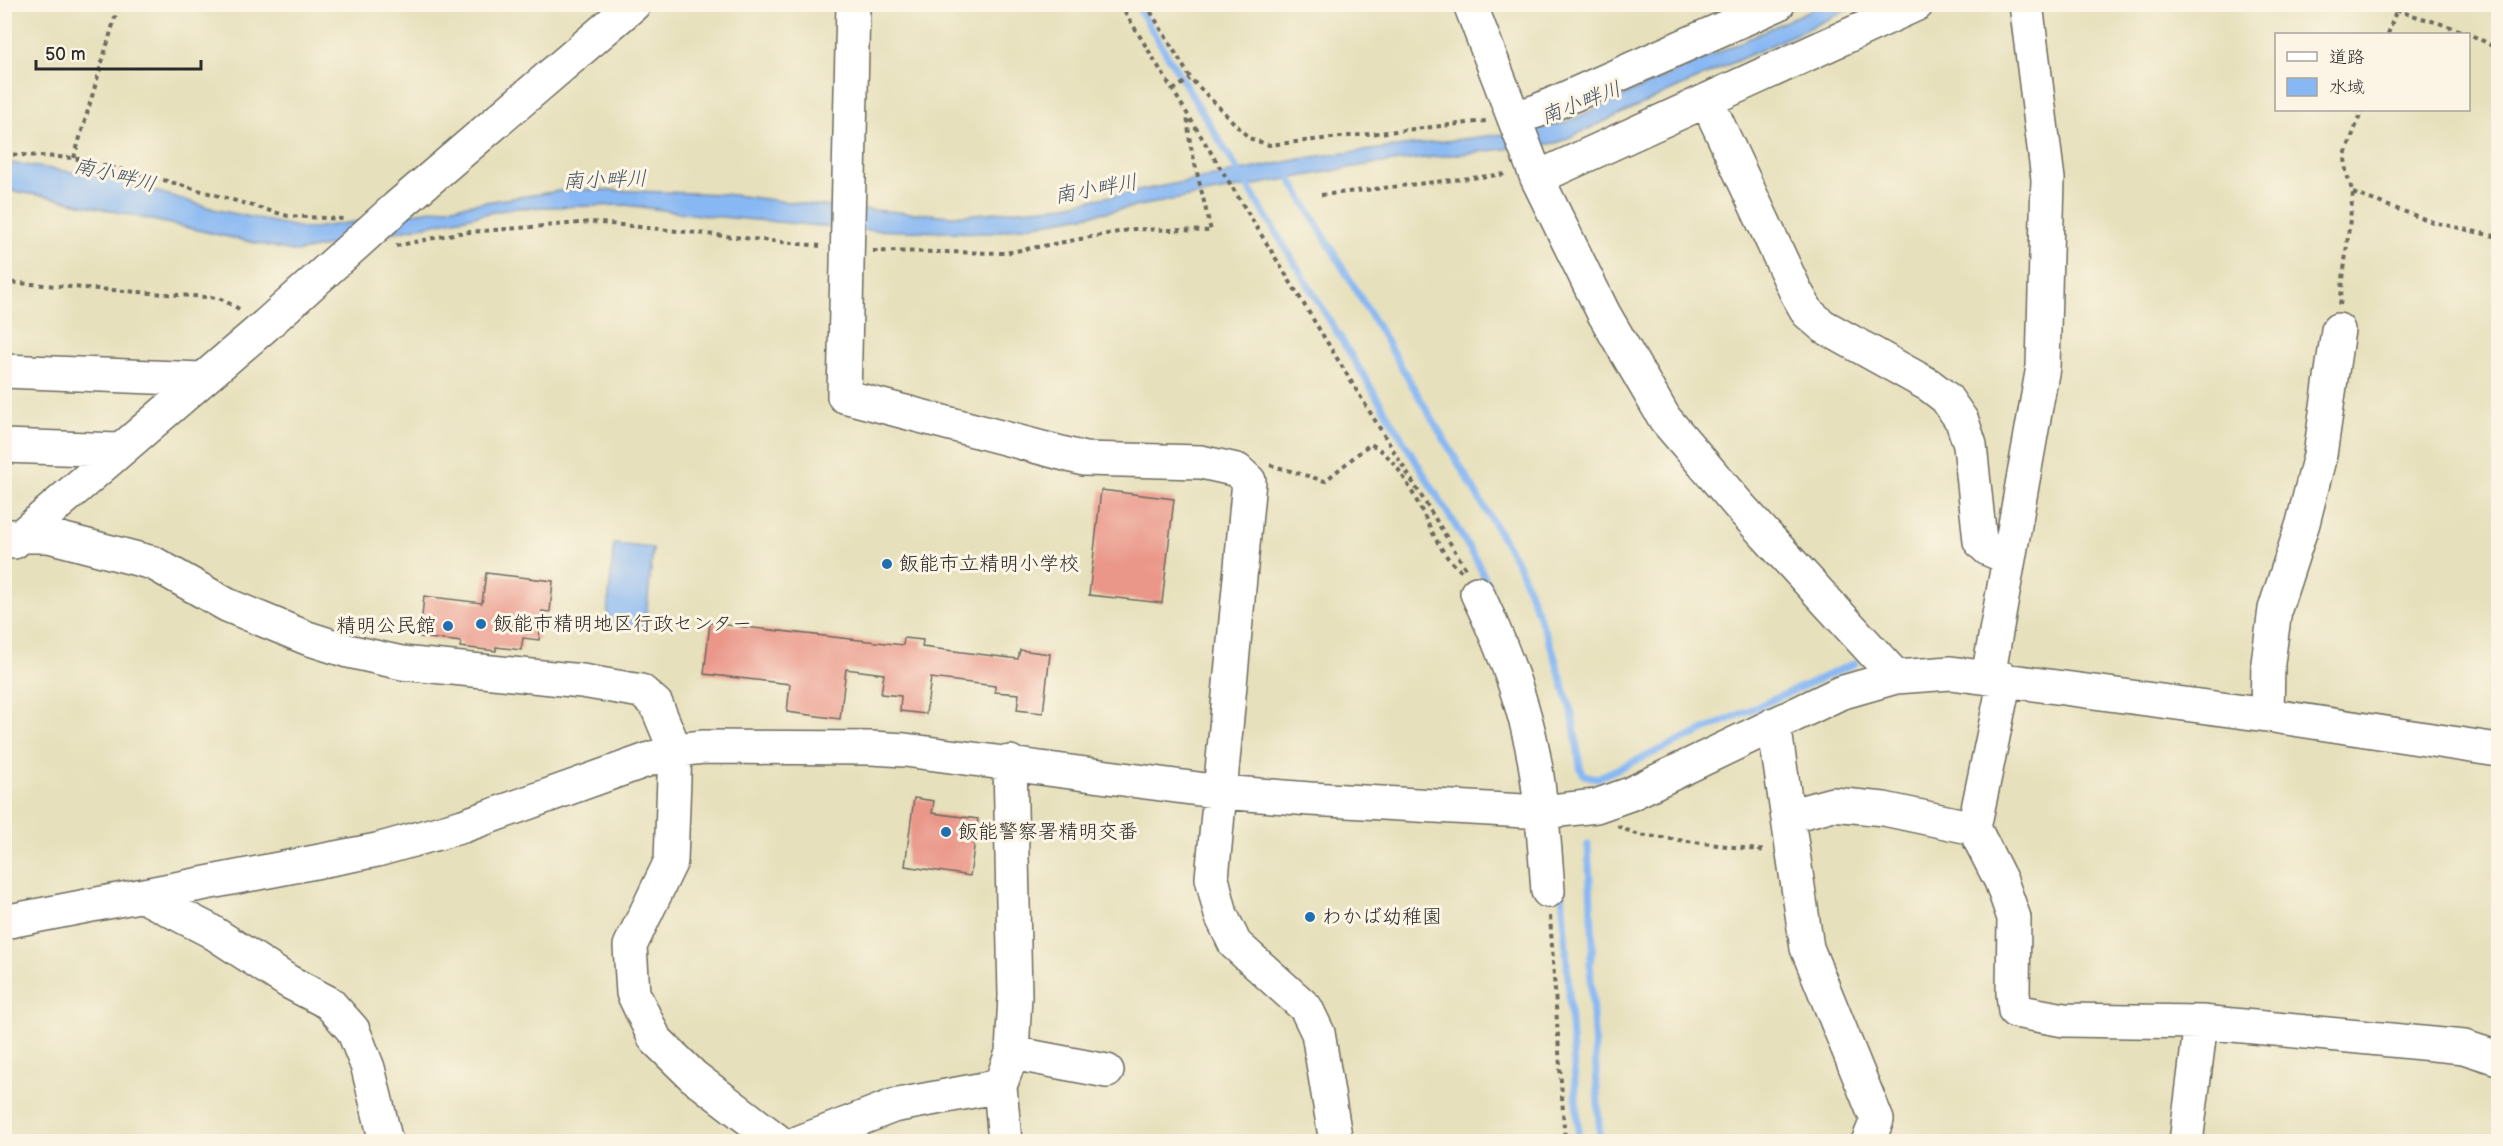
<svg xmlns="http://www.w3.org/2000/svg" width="2503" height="1146" viewBox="0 0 2503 1146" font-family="'Balsamiq Sans','Klee One',sans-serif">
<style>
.water{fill:#88b8f3;stroke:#5a728f;stroke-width:1.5}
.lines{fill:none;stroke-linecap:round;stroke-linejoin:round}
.stream{stroke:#88b8f3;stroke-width:7}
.building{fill:#ea9789}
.minor-casing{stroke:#6c6a5e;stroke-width:36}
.path{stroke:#6c6a5e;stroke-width:4;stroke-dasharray:4.5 4.5;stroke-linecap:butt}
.minor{stroke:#fff;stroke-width:33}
.poi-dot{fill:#1f6fb2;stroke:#fcf5e5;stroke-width:2}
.labels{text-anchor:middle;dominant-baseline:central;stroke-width:6;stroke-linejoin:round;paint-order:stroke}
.poi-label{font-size:20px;fill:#2b2b2b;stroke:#fcf5e5;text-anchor:start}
.water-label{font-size:21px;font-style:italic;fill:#475567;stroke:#fcf5e5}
</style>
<rect width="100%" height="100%" fill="#fcf5e5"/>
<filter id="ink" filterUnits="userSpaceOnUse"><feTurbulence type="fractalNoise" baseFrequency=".0167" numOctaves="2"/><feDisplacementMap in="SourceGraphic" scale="12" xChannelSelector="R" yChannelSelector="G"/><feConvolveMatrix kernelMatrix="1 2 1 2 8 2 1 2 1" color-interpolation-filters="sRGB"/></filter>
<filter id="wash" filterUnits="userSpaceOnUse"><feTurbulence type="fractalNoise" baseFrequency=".008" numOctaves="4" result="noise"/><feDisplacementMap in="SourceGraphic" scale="24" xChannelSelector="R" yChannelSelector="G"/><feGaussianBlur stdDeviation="1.35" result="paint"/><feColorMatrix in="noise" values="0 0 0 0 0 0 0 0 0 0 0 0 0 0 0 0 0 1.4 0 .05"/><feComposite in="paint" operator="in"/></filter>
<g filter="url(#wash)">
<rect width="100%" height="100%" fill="#e6e0bc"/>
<path class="water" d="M1821,5h38l-302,138 -192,22 -375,68 -125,-3 -165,-15 -74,-10 -112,3 -218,44 -251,-56 -40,-6v-28l7,1 105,16 100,31 90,19 265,-40 152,5 108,13 121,9 102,-9 257,-50 201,-24 52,-10z
M614,544l39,4 -8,80 -39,-3z"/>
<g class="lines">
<path class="stream" d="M1136,4l341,557 12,26
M1285,170l234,396 34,86 20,65 7,50 4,8 13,3 258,-115
M1588,845l5,101 -3,16 10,180
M1562,890l17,252"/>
</g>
<g id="blocks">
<path class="building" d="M1101,490l73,9 -12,104 -73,-8z
M486,573l67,8 -3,31 -8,-1 -3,29 -16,-2 -2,12 -25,-3v4l-36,-4 1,-5 -41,-5 4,-41 58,7z
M710,623l193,22 1,-7 19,2 -1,7 96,12 2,-9 30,4 -7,59 -26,-3 2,-16 -24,-2v-6l-64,-8 -5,36 -26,-3 1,-15 -20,-2 3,-20 -38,-5 -6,50 -53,-7 3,-28 -86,-10z
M914,798l20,3 -2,12 46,6 -8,57 -65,-10z"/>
</g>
</g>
<g filter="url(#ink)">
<use href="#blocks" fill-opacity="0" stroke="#6c6a5e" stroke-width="1.5"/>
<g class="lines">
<defs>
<path id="minor" d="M853,4l-9,392 240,63 117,3 36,8 12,11 -37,397 9,37 14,29 71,64 12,25 18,109
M1470,4l67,174 67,136 61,105 77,90 154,168
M1707,101l89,191 12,21 15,13 106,59 17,13 16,23 8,24 10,96 8,8 21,9
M1514,118l23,-7 241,-107
M1537,178l380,-174
M4,371l198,8
M4,446l115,4
M4,536h45l104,27 74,42 80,33 41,13 54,12 180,18 59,10 15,13 19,46 -4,111 -41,85 3,47 22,46 38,37 86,66
M14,542l252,-217 131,-118 237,-203
M1477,593c26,54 48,111 58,170 7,42 10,85 13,128
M1988,677l55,-310 5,-188 -22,-175
M2005,679l-31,149 27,53 13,37 -1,75 2,18 49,9 137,2 263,25 34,11
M2267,715l1,-52 7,-54 28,-86 17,-68 18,-125
M1774,724l33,224 70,172 -9,22
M1788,816l45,-12 51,5 90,19
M145,897l64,33 80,52 40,21 24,27 15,38 18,74
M4,922l373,-72 86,-24 212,-76 29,-3 167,1 34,2 316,42 89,7 232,13 54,-6 34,-12 210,-101 56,-16 55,-4 316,42 231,35
M1012,1053l95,18
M800,1142l93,-36 107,-20
M1005,1142l-5,-56 12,-33 3,-57 -5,-234
M2186,1142l15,-120"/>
</defs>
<use href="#minor" class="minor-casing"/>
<path class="path" d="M1120,4l346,565
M1146,4l45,75 58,59 20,7 217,-24
M2379,4c41,16 83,21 119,46
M2388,34l8,-23
M1173,90l17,-11
M4,154l70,4 79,19 135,39 56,3
M74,158l45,-154
M2353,193l80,29 65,15
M1321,195l185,-21
M396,246l62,-13 134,-11 228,24
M873,251l132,2 129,-24 77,2 -21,-88 -3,-28
M4,282l215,16 24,13
M2340,305l13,-112 -7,-21 -1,-17 17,-45
M1270,465l55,16 45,-37c37,16 54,83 78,114 4,5 9,9 13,13
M1617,826l22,9 127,16
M1550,916l15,226"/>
<use href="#minor" class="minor"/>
</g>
</g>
<g class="poi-dot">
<circle cx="887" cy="564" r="6"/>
<circle cx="481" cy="624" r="6"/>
<circle cx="448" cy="626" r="6"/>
<circle cx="946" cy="832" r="6"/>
<circle cx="1310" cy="917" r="6"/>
</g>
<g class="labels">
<g class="poi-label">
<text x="899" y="564">飯能市立精明小学校</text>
<text x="493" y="624">飯能市精明地区行政センター</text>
<text x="436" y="626" text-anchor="end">精明公民館</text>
<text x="958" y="832">飯能警察署精明交番</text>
<text x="1322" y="917">わかば幼稚園</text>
</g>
<g class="water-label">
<text transform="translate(1581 103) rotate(-21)">南小畔川</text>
<text transform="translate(115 175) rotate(14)">南小畔川</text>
<text transform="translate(605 180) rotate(-2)">南小畔川</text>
<text transform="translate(1096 189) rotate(-10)">南小畔川</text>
</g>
</g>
<rect width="2503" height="1146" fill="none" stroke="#fcf5e5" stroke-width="24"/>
<rect x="2275" y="33" width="195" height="78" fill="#fcf5e5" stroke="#a8a49b" stroke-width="1.5"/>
<rect x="2287" y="52" width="30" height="9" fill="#ffffff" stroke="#a8a49b" stroke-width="1.5"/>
<text x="2329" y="63" font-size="18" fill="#2b2b2b">道路</text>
<rect x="2287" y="78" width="30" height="18" fill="#88b8f3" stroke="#a8a49b" stroke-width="1.5"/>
<text x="2329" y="93" font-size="18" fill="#2b2b2b">水域</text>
<path d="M36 60v9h165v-9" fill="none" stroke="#2b2b2b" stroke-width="3"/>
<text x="45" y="60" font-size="18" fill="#2b2b2b" stroke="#fcf5e5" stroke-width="4.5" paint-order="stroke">50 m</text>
</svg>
